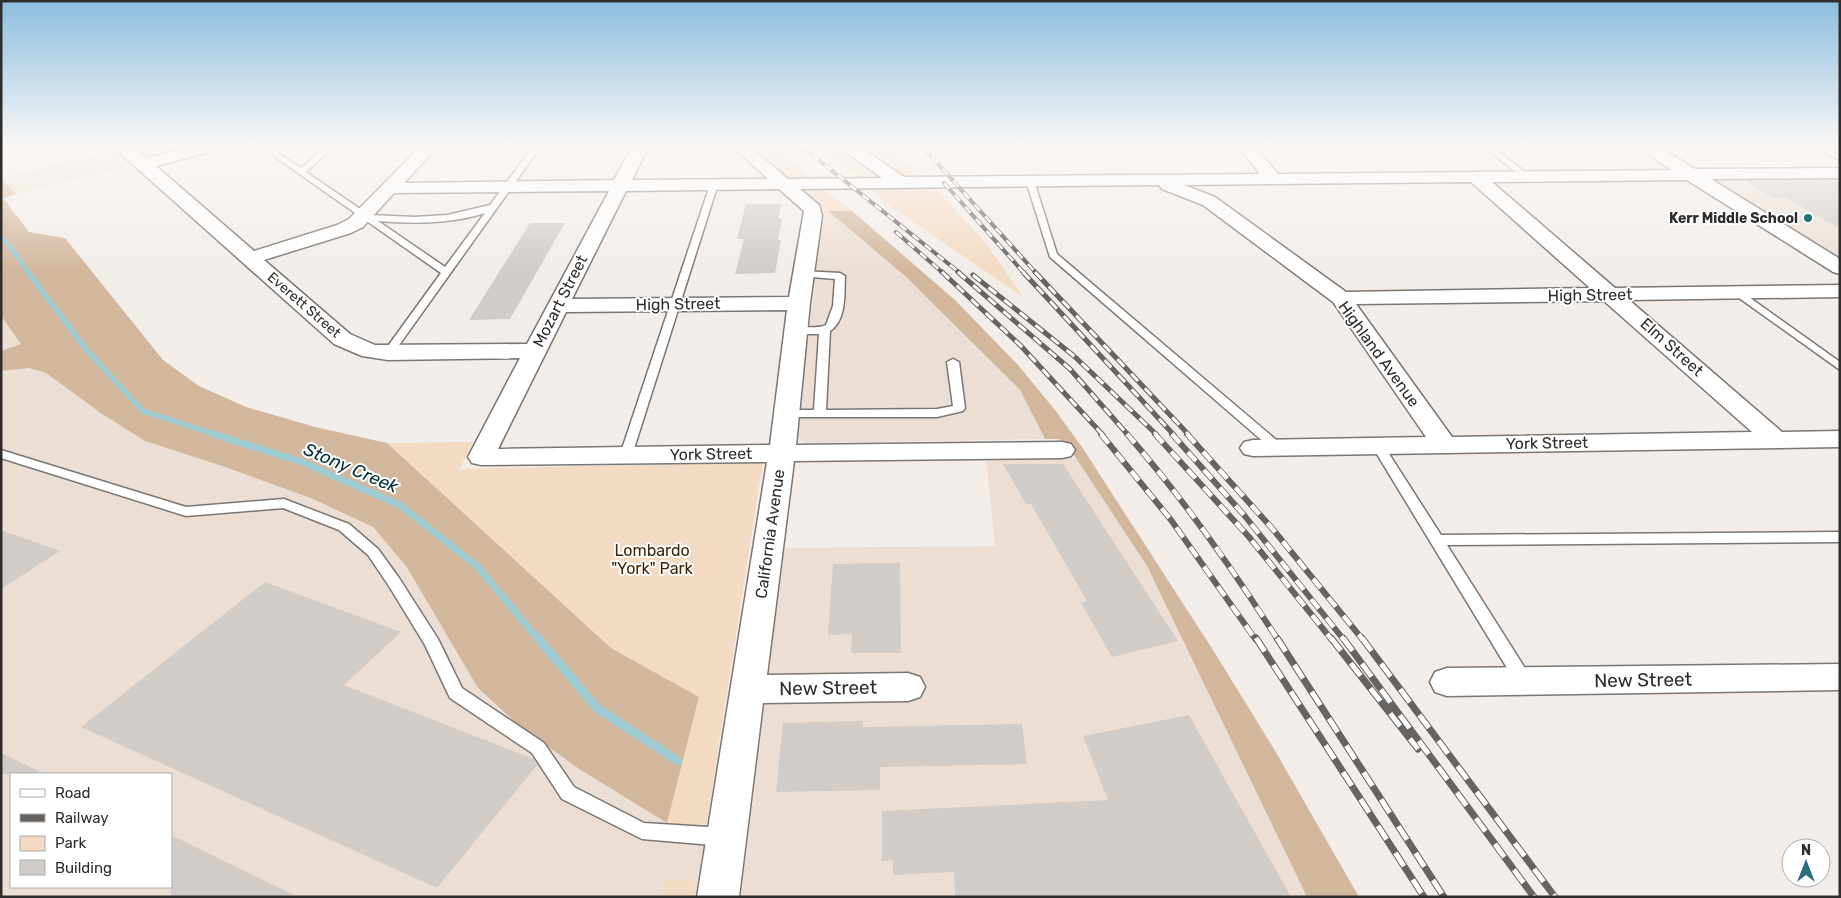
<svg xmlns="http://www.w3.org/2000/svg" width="1841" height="898" viewBox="0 0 1841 898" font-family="Rubik,sans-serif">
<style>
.built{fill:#ebdfd5;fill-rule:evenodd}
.green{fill:#f3dac2}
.forest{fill:#d3b79d}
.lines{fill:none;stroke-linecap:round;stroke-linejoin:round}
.stream-far3{stroke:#9fcbd3;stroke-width:4.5}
.stream-far2{stroke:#9fcbd3;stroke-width:5.5}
.stream-far1{stroke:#9fcbd3;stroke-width:7}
.stream{stroke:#9fcbd3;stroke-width:9}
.building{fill:#d1ccc7}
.lane-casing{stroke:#7b7672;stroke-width:3}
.street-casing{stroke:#7b7672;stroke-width:3}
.lane{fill:#fff;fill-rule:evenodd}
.street{fill:#fff;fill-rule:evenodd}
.rail-far3-casing{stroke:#666361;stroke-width:4}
.rail-far2-casing{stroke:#666361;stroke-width:5}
.rail-far1-casing{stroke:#666361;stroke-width:6}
.rail-casing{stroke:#666361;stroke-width:7}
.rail-far3{stroke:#fff;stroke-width:2.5;stroke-dasharray:8;stroke-linecap:butt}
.rail-far2{stroke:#fff;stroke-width:3;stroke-dasharray:10;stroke-linecap:butt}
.rail-far1{stroke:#fff;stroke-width:4.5;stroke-dasharray:12;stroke-linecap:butt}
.rail{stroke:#fff;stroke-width:5;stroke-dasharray:16;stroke-linecap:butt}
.poi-dot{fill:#28707c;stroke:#fff;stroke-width:2}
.labels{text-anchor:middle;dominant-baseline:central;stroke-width:4;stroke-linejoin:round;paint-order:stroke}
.far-poi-label{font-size:14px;font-weight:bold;fill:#2f2d2b;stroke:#fff;text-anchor:end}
.far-street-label{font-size:14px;fill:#2f2d2b;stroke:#fff}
.street-label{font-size:16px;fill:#2f2d2b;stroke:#fff}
.park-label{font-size:16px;fill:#422504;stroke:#fff}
.water-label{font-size:18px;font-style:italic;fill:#043037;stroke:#fff}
.near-street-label{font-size:19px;fill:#2f2d2b;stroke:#fff}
</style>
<rect width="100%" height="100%" fill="#f3ede9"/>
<path class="built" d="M114,150l17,16 -115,28 -15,-16z
M1840,178v80l-127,-79z
M824,208l81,68 115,114 25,49 -240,4 -7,-5 -1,-8z
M1,316l21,29 -21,6z
M29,368l17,5 56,41 43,27 83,27 85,31 60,28 33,39 72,122 39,36 62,45 88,54 18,4 14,-1 8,-5 -9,61 -33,-3 -3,18h-661v-526zM11,774h160v113h-160z
M1076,458l71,108 160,331h-566l43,-349 211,-2 -9,-87z"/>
<path class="green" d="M748,145h26l37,34 -24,-1z
M812,145h27l33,29 -10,4z
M855,145h44l5,8 -13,6 17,3 9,16c-21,-1 -49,-17 -62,-33z
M935,188l53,58 35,51 -133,-91 -19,-17z
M824,189l28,22h-24l-24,-18 2,-4z
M473,442l-13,27 303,-7 -56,359c-13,8 -25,5 -40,2l32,-126 -88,-49 -224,-205z
M665,878l33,4 -3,15h-33z"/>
<path class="forest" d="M1,178l15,16 -13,4 26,34 36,6 98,122 36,26 47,21 69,20 72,16 224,205 88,49 -32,126 -88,-54 -62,-45 -39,-36 -72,-122 -33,-39 -60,-28 -85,-31 -83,-27 -43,-27 -56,-41 -17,-5 -28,3v-20l20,-7 -20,-28z
M828,211h24l103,89 63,65 37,45 27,37 131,203 61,99 85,148h-52l-160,-331 -71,-108 -17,-19h-14l-25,-49 -115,-114z"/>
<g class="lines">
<path class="stream-far3" d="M1,235l28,38"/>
<path class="stream-far2" d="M28,272l58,77 57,62 74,24"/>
<path class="stream-far1" d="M213,434l89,28 98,43 77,61 62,74"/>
<path class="stream" d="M538,638l59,70 81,53"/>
</g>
<path class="building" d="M1840,180v49l-53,-31h-14l-28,-17z
M746,204h35l-3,15h4l-4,21h3l-6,33 -40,1 9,-35h-7z
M530,223h35l-55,96 -41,1z
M1003,464h60l115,177 -66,16 -31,-54 6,-2 -56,-97h-5z
M1,530l59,21 -59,38z
M900,563l1,90h-50l1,-19 -24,1 5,-71z
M265,582l136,50 -57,53 190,74 3,6 -100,123 -356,-161z
M1189,715l102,182h-336l-1,-25 -61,3v-15l-11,1v-50l226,-11 -25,-64z
M863,721v6l159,-3 5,40 -147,3v23l-104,2 7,-69z
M1,753l44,21h-44z
M171,835l127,62h-127z"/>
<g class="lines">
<defs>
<path id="lane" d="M258,145h8l35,23 27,-23h8l-30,27 63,43 46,2 32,-2 43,-10 44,-60h8l-150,210 -4,1 -5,-3 58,-80zM485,213l-40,54 -67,-46c35,3 73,3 107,-8z
M1482,145h8l40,31 -7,2z
M1809,145h9l22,10v5z
M1027,179l7,2 23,73 224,190 2,3 -2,3h-8l-223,-193 -24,-76z
M711,182l7,2 -86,271 -2,3h-8l-2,-3z
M803,271l37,2 5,3c-1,17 2,44 -15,55l-4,79 111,-1 16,-3 -6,-44 6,-3 6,3 6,46 -2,3 -26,6h-154l-2,-3 6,-4h27l5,-76h-23l-5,-3c8,-7 24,-1 35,-6l7,-19 2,-27 -35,-3 -2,-2z
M1739,290l101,72v8l-105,-75 -1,-2z
M1378,442l6,4 57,89 399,-3v10l-393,3 83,131 2,5 -2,5 -6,1 -6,-1 -146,-240z
M1,450l185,57 98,-8 65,25 29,25 21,29 39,61 24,49 82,55 30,44 70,36 80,5 7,3 2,6 -2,6 -7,3 -82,-7 -80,-40 -30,-46 -82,-55 -25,-53 -36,-59 -21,-31 -29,-25 -56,-22 -97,8 -185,-58z"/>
<path id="street" d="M111,145h18l18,13 54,-13h25l-2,3 -68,18 98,85 83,-26 12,-6 73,-74h17l-35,38 210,-3 19,-35h16l-17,35 136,-1 -37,-34h17l40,34 94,-1 -35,-25 -7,-8h17l47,32 356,-3 -23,-29h16l25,29 394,-4 -34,-22 -2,-3h19l40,24 145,-1v10l-129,1 129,80v15l-7,-2 -146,-92 -195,2 123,106 225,-3v12l-211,3 153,132 58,-1v16l-587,9 -9,-2 -4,-6 4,-6 9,-2 173,-3 -93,-135 -130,-97 -41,-16 -3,-4 -359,4 19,16 3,10 -12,88 -14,142 266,-3 9,2 4,6 -4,6 -9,2 -268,3 -27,214 141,-2 12,4 5,10 -5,10 -12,4 -145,2 -24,194h-42l70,-435 -286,3 -9,-2 -4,-6 52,-99 -132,2 -26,-4 -28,-12zM1471,182l119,106 -244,4 -131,-95 -31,-12zM779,189l25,22 -15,86 -217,2 54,-108zM609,191l-82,153 -152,1 -25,-11 -86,-74 87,-27 12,-6 31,-34zM1604,301l148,131 -300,5 -96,-133zM787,310l-17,135 -272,4 68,-137z
M1840,664v26l-393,6 -12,-4 -5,-10 5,-10 12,-4z"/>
</defs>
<use href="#lane" class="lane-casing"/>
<use href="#street" class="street-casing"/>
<use href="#lane" class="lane"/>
<use href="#street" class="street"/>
<defs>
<path id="rail-far3" d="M800,145l160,128
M921,145l115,128
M944,183l80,90
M896,232l47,41"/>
<path id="rail-far2" d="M942,272l78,73 83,90
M958,272l112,97 58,66
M1023,272l151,163
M1035,272l154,163
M973,275l101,81 83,79"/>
<path id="rail-far1" d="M1101,434l70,86 85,120
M1127,434c56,64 105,134 151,206
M1155,434l94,103 83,103
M1172,434l72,81 100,125
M1187,434l84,93 92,113"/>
<path id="rail" d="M1256,638l168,259
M1277,638l167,259
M1331,638l87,111
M1343,638l191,259
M1362,638l193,259"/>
</defs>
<use href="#rail-far3" class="rail-far3-casing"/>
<use href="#rail-far2" class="rail-far2-casing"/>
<use href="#rail-far1" class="rail-far1-casing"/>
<use href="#rail" class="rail-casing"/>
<use href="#rail-far3" class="rail-far3"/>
<use href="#rail-far2" class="rail-far2"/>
<use href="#rail-far1" class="rail-far1"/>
<use href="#rail" class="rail"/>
</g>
<linearGradient id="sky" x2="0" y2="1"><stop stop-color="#8bbde0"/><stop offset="0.54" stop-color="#faf7f5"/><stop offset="1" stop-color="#faf7f5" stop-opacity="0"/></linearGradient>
<rect width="1841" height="270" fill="url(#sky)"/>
<circle class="poi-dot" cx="1808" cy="218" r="5"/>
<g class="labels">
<g class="far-poi-label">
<text x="1798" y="218">Kerr Middle School</text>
</g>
<g class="far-street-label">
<text transform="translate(304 305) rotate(41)">Everett Street</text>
</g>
<g class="street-label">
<text transform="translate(1590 295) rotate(-1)">High Street</text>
<text transform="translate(560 301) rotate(-63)">Mozart Street</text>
<text transform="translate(678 304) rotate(-1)">High Street</text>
<text transform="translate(1672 347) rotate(42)">Elm Street</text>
<text transform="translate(1379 354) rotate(54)">Highland Avenue</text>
<text transform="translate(1547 443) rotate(-1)">York Street</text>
<text transform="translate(711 454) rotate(-1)">York Street</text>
<text transform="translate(770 534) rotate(-82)">California Avenue</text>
</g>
<g class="park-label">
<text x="652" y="550">Lombardo<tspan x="652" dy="18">"York" Park</tspan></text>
</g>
<g class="water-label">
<text transform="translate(351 468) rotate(23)">Stony Creek</text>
</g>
<g class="near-street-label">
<text transform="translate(1643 680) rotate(-1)">New Street</text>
<text transform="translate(828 688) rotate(-1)">New Street</text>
</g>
</g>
<rect width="1841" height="898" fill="none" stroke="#2f2d2b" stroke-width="5"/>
<rect x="10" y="773" width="162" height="115" fill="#ffffff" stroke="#acabaa"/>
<rect x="20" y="789" width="25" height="8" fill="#ffffff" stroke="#acabaa"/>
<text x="55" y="798" font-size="15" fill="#2f2d2b">Road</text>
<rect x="20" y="814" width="25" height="8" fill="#666361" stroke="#acabaa"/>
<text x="55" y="823" font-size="15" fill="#2f2d2b">Railway</text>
<rect x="20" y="836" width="25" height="15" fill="#f3dac2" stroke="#acabaa"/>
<text x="55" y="848" font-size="15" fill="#2f2d2b">Park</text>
<rect x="20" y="860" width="25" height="15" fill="#d1ccc7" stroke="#acabaa"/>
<text x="55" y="873" font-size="15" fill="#2f2d2b">Building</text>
<g transform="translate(1806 863)"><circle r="24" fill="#ffffff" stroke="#acabaa"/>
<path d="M0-4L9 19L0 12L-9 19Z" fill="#28707c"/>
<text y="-8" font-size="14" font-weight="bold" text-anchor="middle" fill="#2f2d2b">N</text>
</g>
</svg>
